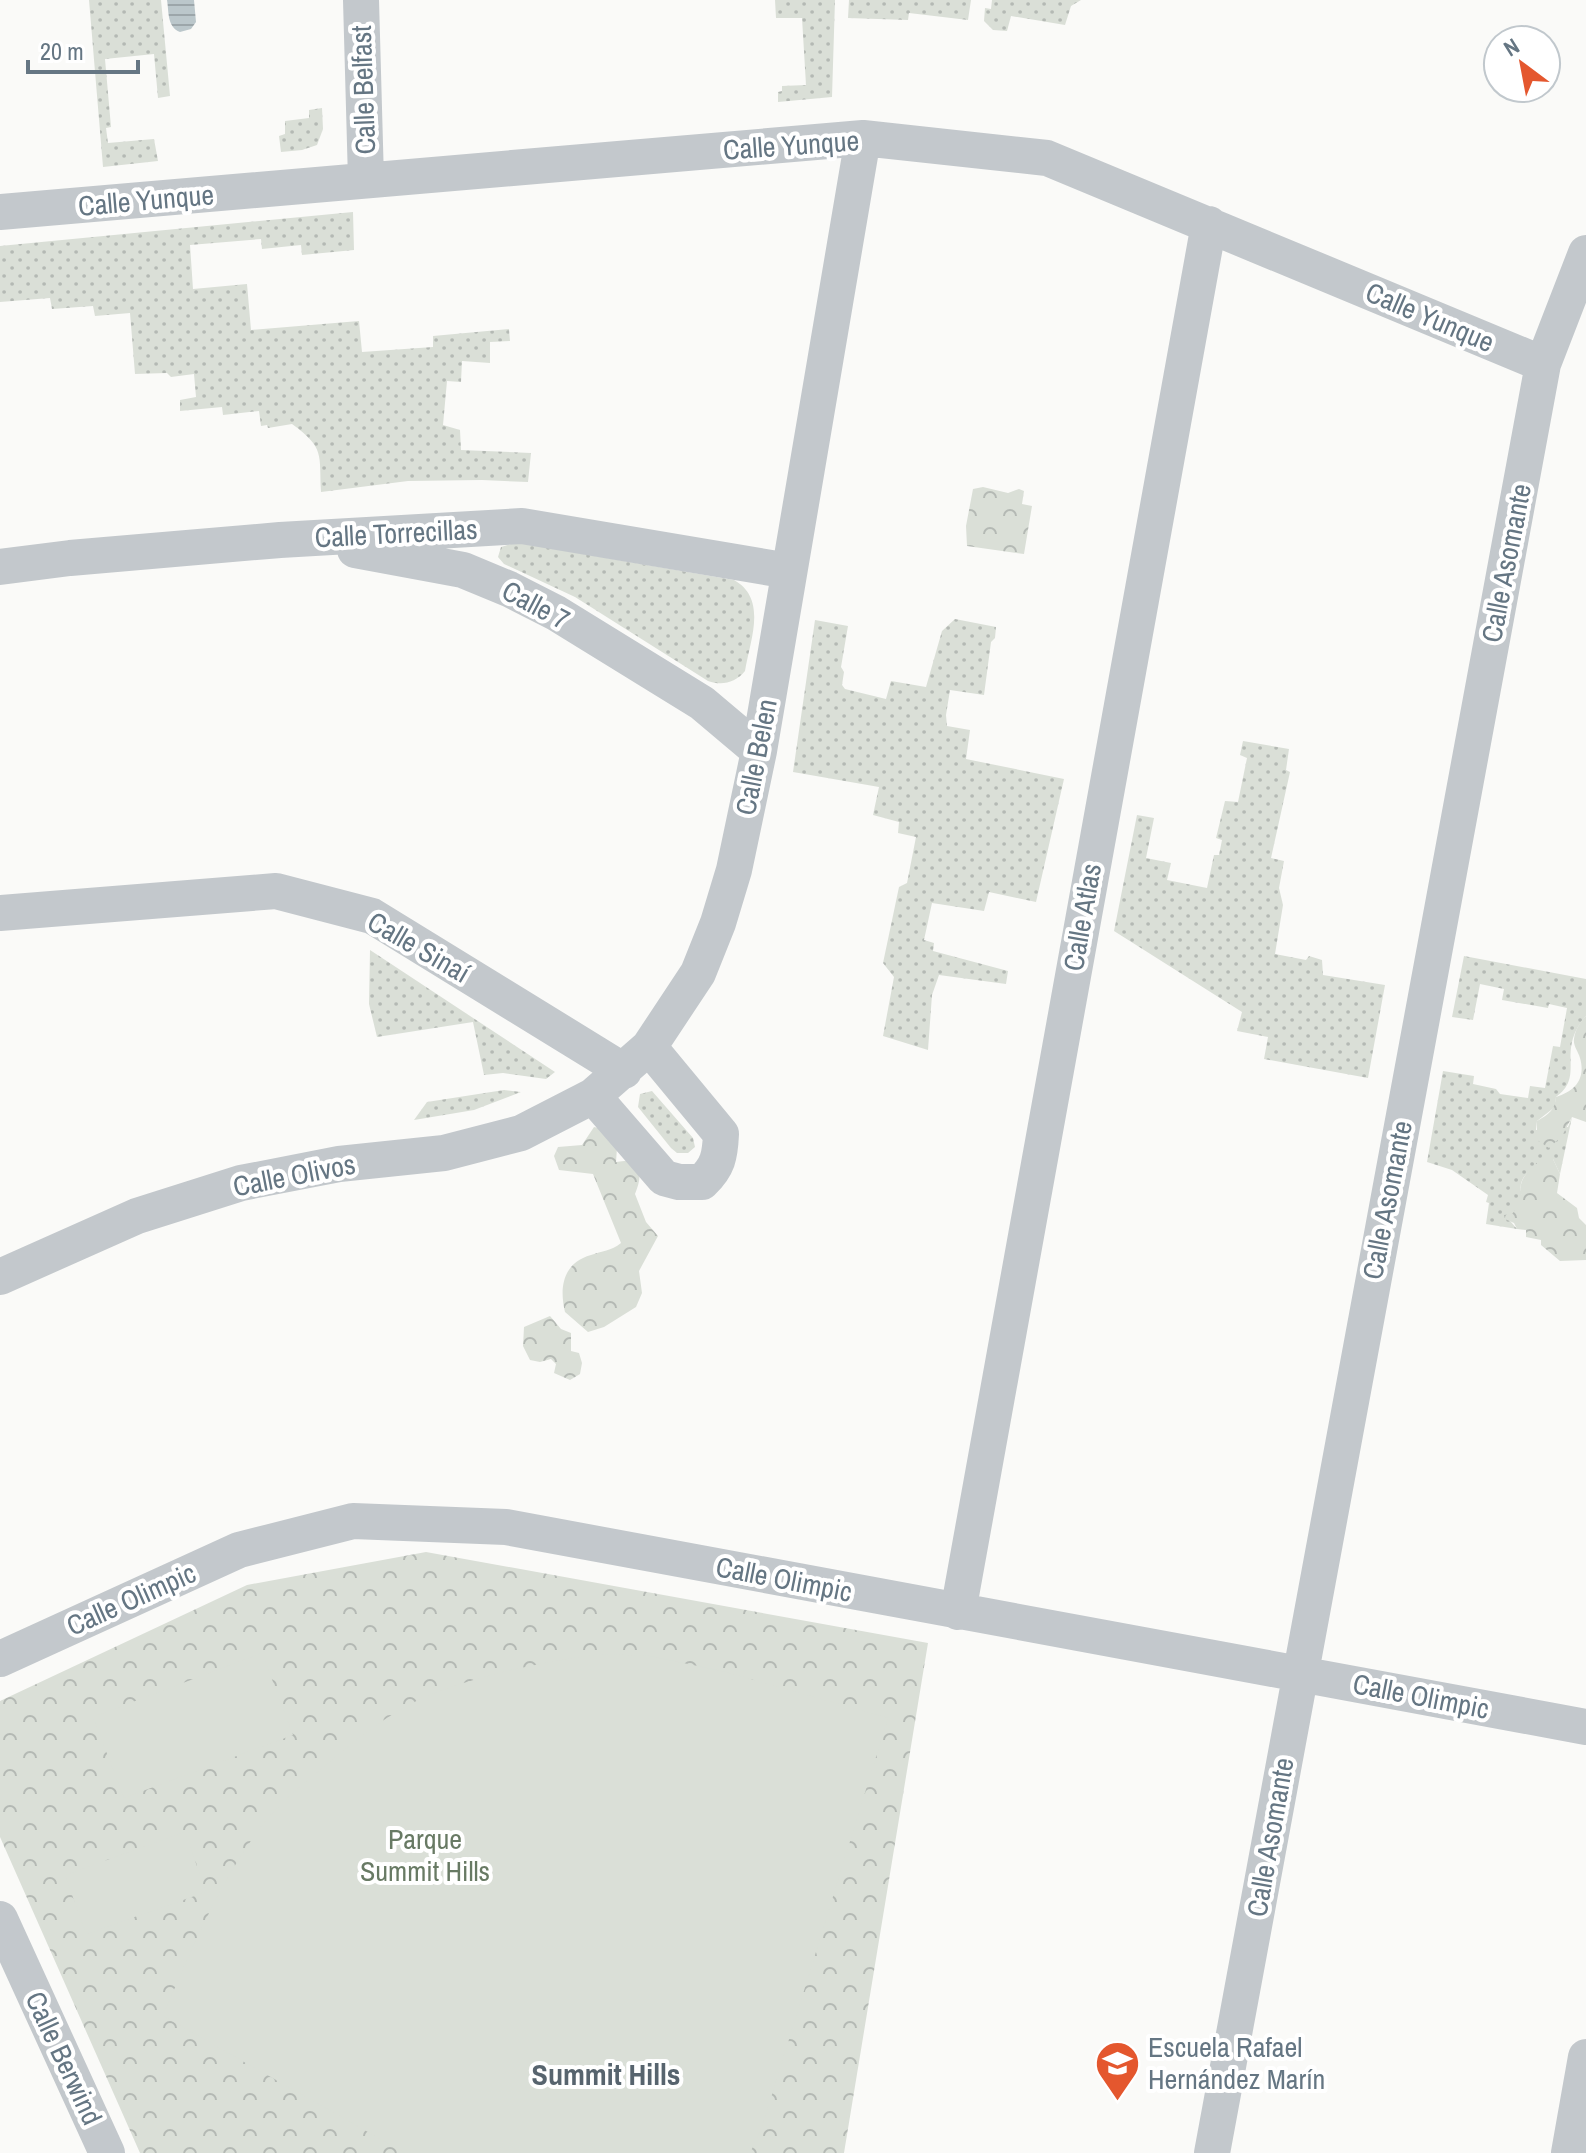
<svg xmlns="http://www.w3.org/2000/svg" width="1586" height="2153" viewBox="0 0 1586 2153" font-family="'Archivo Narrow',sans-serif">
<style>
.grass{fill:url(#grass-dots)}
.forest{fill:url(#forest-crowns)}
.garden{fill:#dadfd7}
.water{fill:url(#water-rules)}
.lines{fill:none;stroke-linecap:round;stroke-linejoin:round}
.minor{stroke:#c3c8cc;stroke-width:36}
.labels{text-anchor:middle;dominant-baseline:central;stroke-width:8;stroke-linejoin:round;paint-order:stroke}
.street-label{font-size:28px;fill:#657683;stroke:#fff}
.park-label{font-size:28px;fill:#687a64;stroke:#fff}
.poi-label{font-size:28px;fill:#657683;stroke:#fff;text-anchor:start}
.neighbourhood-label{font-size:30px;font-weight:bold;fill:#57646e;stroke:#fff}
</style>
<defs>
<pattern id="grass-dots" width="8" height="8" patternUnits="userSpaceOnUse" patternTransform="scale(2)"><rect width="8" height="8" fill="#dadfd7"/><path d="M2 2h.1M6 6h.1" fill="none" stroke="#b4b9b4" stroke-width="1.8" stroke-linecap="round"/></pattern>
<pattern id="forest-crowns" width="20" height="18" patternUnits="userSpaceOnUse" patternTransform="scale(2)"><rect width="20" height="18" fill="#dadfd7"/><path d="M2 6a3 3 0 1 1 6 0M12 15a3 3 0 1 1 6 0" fill="none" stroke="#b4b9b4"/></pattern>
<pattern id="water-rules" width="6" height="5" patternUnits="userSpaceOnUse" patternTransform="scale(2)"><rect width="6" height="5" fill="#bbc7cb"/><path d="M0 2.5h6" fill="none" stroke="#9ca6aa"/></pattern>
</defs>
<rect width="100%" height="100%" fill="#fafaf8"/>
<path class="grass" d="M89,0h72l9,96 -12,2 -4,-44 -49,5 6,68 -5,1 2,15 46,-4 4,22 -55,6z
M775,0h60l-3,97 -54,5v-10l4,-1v-5l24,-1 -4,-67h-26z
M849,0h122l-3,20 -59,-7 -1,7 -60,-2z
M992,0h89l-10,6 -6,19 -54,-9 -4,15 -14,-1 -9,-9 1,-13 6,1z
M322,108l1,21 -6,16 -15,5 -21,2 -2,-16 6,-2v-13l24,-3v-8z
M353,212l1,38 -52,5 -1,-10 -39,4 -1,-10 -71,6 3,44 54,-5 4,46 108,-9 3,31 71,-5v-11l76,-7 1,12 -20,1v21l-28,-2 -1,21 -14,-1 -4,44 17,5 1,20 70,3 -3,29 -46,-2 -74,1 -87,11c-2,-38 4,-44 -29,-68l-24,4 -1,-3 -6,1 -2,-15 -36,4 -1,-8 -42,4v-11l16,-3 -2,-23 -23,3 -4,-4 -32,1 -5,-61 -35,3 -2,-10 -41,3 -2,-11 -50,4v-56z
M526,544l208,36c34,19 16,60 11,91 -10,12 -23,15 -37,10l-133,-84 -71,-33 -6,-7 3,-10 10,-3z
M955,619l41,8 -1,11 -4,4 -7,53 -34,-5 -4,25 1,11 23,4 -4,29 98,20 -28,123 -47,-10 -5,19 -52,-8 -8,37 10,3 -1,8 75,20 -2,13 -67,-9 -7,20 -4,55 -45,-14 11,-59 -11,-14 16,-76 8,-4 9,-46 -18,-4 1,-11 -26,-7 6,-28 -86,-15 22,-152 33,6 -7,41 3,5 -2,13 3,4 41,10 5,-18 35,6 16,-56z
M1243,741l46,8 -3,21 4,2 -19,86 13,3 -5,27 4,17 -8,49 31,6 3,-4 13,4 1,15 62,10 -17,93 -104,-19 4,-22 -31,-6 5,-19 -128,-81 23,-116 17,3 -8,40 25,5 -4,17 40,8 7,-33h5l3,-15 -6,-2 9,-37 13,1 9,-44 -7,-3z
M370,950l185,122 -9,7 -43,-6 -19,2 -11,-53 -96,15 -8,-33z
M1464,956l122,23v37c-31,35 0,60 -30,81l-1,10 -18,14 -1,9 32,-3 4,-10 -12,57 -7,-15c-19,8 -41,17 -29,41l-12,15h-7l12,14 -31,-5 3,-21 -3,-1 2,-7 -36,-25 -25,-8 16,-91 31,5 -1,8 23,5 4,5 28,4 2,-12 15,2 8,-42 7,1 7,-39 -18,-4 -1,4 -46,-8 2,-11 -24,-5 -7,36 -21,-3z
M504,1090l17,2 -47,18 -60,10 13,-18z
M652,1091l41,47 2,9 -7,6h-11l-6,-5 -33,-41 2,-13z"/>
<path class="forest" d="M983,487l25,6 11,-4 5,2 -2,13 10,2 -8,48 -57,-8 -1,-20 7,-37z
M1586,1016v106l-14,-5 -10,19 -13,12 -12,-8v-19c12,-7 18,-11 19,-24 19,-6 30,-18 24,-39 -2,-7 -7,-12 -6,-19 1,-9 6,-17 12,-23z
M594,1127l13,3 10,18 -1,14 16,-2c11,10 8,21 3,34l11,28 12,14 -19,35 3,22 -6,14 -32,20 -16,5 -23,-20c-6,-25 -2,-49 26,-57 11,-4 20,-4 30,-12l-28,-69 -34,-4 -5,-14 4,-9 24,-2z
M1541,1159h12l7,15 -3,19 20,15 2,10 7,7v35l-26,1 -19,-16v-5l-15,-3v-7l-9,-1 -3,-6 -9,-4 -1,-4 8,-1 11,-14c-8,-19 5,-29 18,-41z
M550,1316l11,13 10,4v18l8,2 3,10 -2,11 -10,6 -16,-7 2,-9 -5,-5 -11,3 -10,-2 -7,-14 1,-19z
M426,1552l502,91 -84,510h-704l-140,-316v-136l247,-116z"/>
<path class="garden" d="M262,1653l31,82 -169,63 -31,-81z
M601,1654l49,2 76,16 162,46 -126,409 -12,26h-345l-242,-137c27,-64 55,-131 97,-188 16,-22 40,-41 61,-59 29,-25 69,-57 104,-72 56,-23 117,-35 176,-43z
M185,1832l21,60 -120,42 -21,-59z"/>
<path class="water" d="M167,0h27l2,22 -5,7 -11,3c-13,-5 -11,-20 -13,-32z"/>
<g class="lines">
<path class="minor" d="M361,0l5,180
M0,212l863,-74 184,20 496,206
M355,550l108,20 46,19 47,24 146,90 57,48
M0,567l70,-9 210,-18 242,-14 267,45
M0,913l276,-22 96,25 252,155
M593,1096l71,82 15,4h23c16,-15 18,-26 19,-48l-72,-87
M0,1277l137,-61 104,-33 98,-19 105,-11 77,-20 72,-37 56,-49 49,-74 20,-50 16,-53 25,-119 104,-613
M958,1612l251,-1388
M0,1659l239,-109 114,-29 153,6 1080,200
M0,1919l107,234
M1212,2153l331,-1789 43,-111
M1569,2153l17,-96"/>
</g>
<defs>
<symbol id="school-pin" viewBox="-11 -11 22 30"><path d="M0 17L-7.5 6A9.5 9.5 0 1 1 7.5 6Z" fill="#e4572e" stroke="#fff"/><path d="M0-5L7-2L0 1L-7-2ZM-4 1L0 2.5L4 1V4Q0 6-4 4Z" fill="#fff"/></symbol>
</defs>
<g fill-rule="evenodd">
<use href="#school-pin" x="1092" y="2038" width="51" height="69"/>
</g>
<g class="labels">
<g class="street-label">
<text transform="translate(363 90) rotate(-92)">Calle Belfast</text>
<text transform="translate(791 145) rotate(-4)">Calle Yunque</text>
<text transform="translate(146 200) rotate(-5)">Calle Yunque</text>
<text transform="translate(1430 317) rotate(23)">Calle Yunque</text>
<text transform="translate(396 533) rotate(-3)">Calle Torrecillas</text>
<text transform="translate(1506 563) rotate(-79)">Calle Asomante</text>
<text transform="translate(536 605) rotate(28)">Calle 7</text>
<text transform="translate(756 757) rotate(-79)">Calle Belen</text>
<text transform="translate(1082 917) rotate(-80)">Calle Atlas</text>
<text transform="translate(419 947) rotate(30)">Calle Sinaí</text>
<text transform="translate(294 1175) rotate(-11)">Calle Olivos</text>
<text transform="translate(1387 1200) rotate(-79)">Calle Asomante</text>
<text transform="translate(784 1579) rotate(11)">Calle Olimpic</text>
<text transform="translate(131 1599) rotate(-24)">Calle Olimpic</text>
<text transform="translate(1421 1696) rotate(11)">Calle Olimpic</text>
<text transform="translate(1270 1837) rotate(-80)">Calle Asomante</text>
<text transform="translate(64 2058) rotate(65)">Calle Berwind</text>
</g>
<g class="park-label">
<text x="425" y="1839">Parque<tspan x="425" dy="32">Summit Hills</tspan></text>
</g>
<g class="poi-label">
<text x="1148" y="2047">Escuela Rafael<tspan x="1148" dy="32">Hernández Marín</tspan></text>
</g>
<g class="neighbourhood-label">
<text x="606" y="2074">Summit Hills</text>
</g>
</g>
<g transform="translate(1522 64) rotate(328)"><circle r="38" fill="#ffffff" stroke="#c1c8cd" stroke-width="2"/>
<path d="M0-6L14 30L0 20L-14 30Z" fill="#e4572e"/>
<text y="-12" font-size="22" font-weight="bold" text-anchor="middle" fill="#657683">N</text>
</g>
<path d="M28 60v12h110v-12" fill="none" stroke="#657683" stroke-width="4"/>
<text x="40" y="60" font-size="24" fill="#657683" stroke="#ffffff" stroke-width="6" paint-order="stroke">20 m</text>
</svg>
